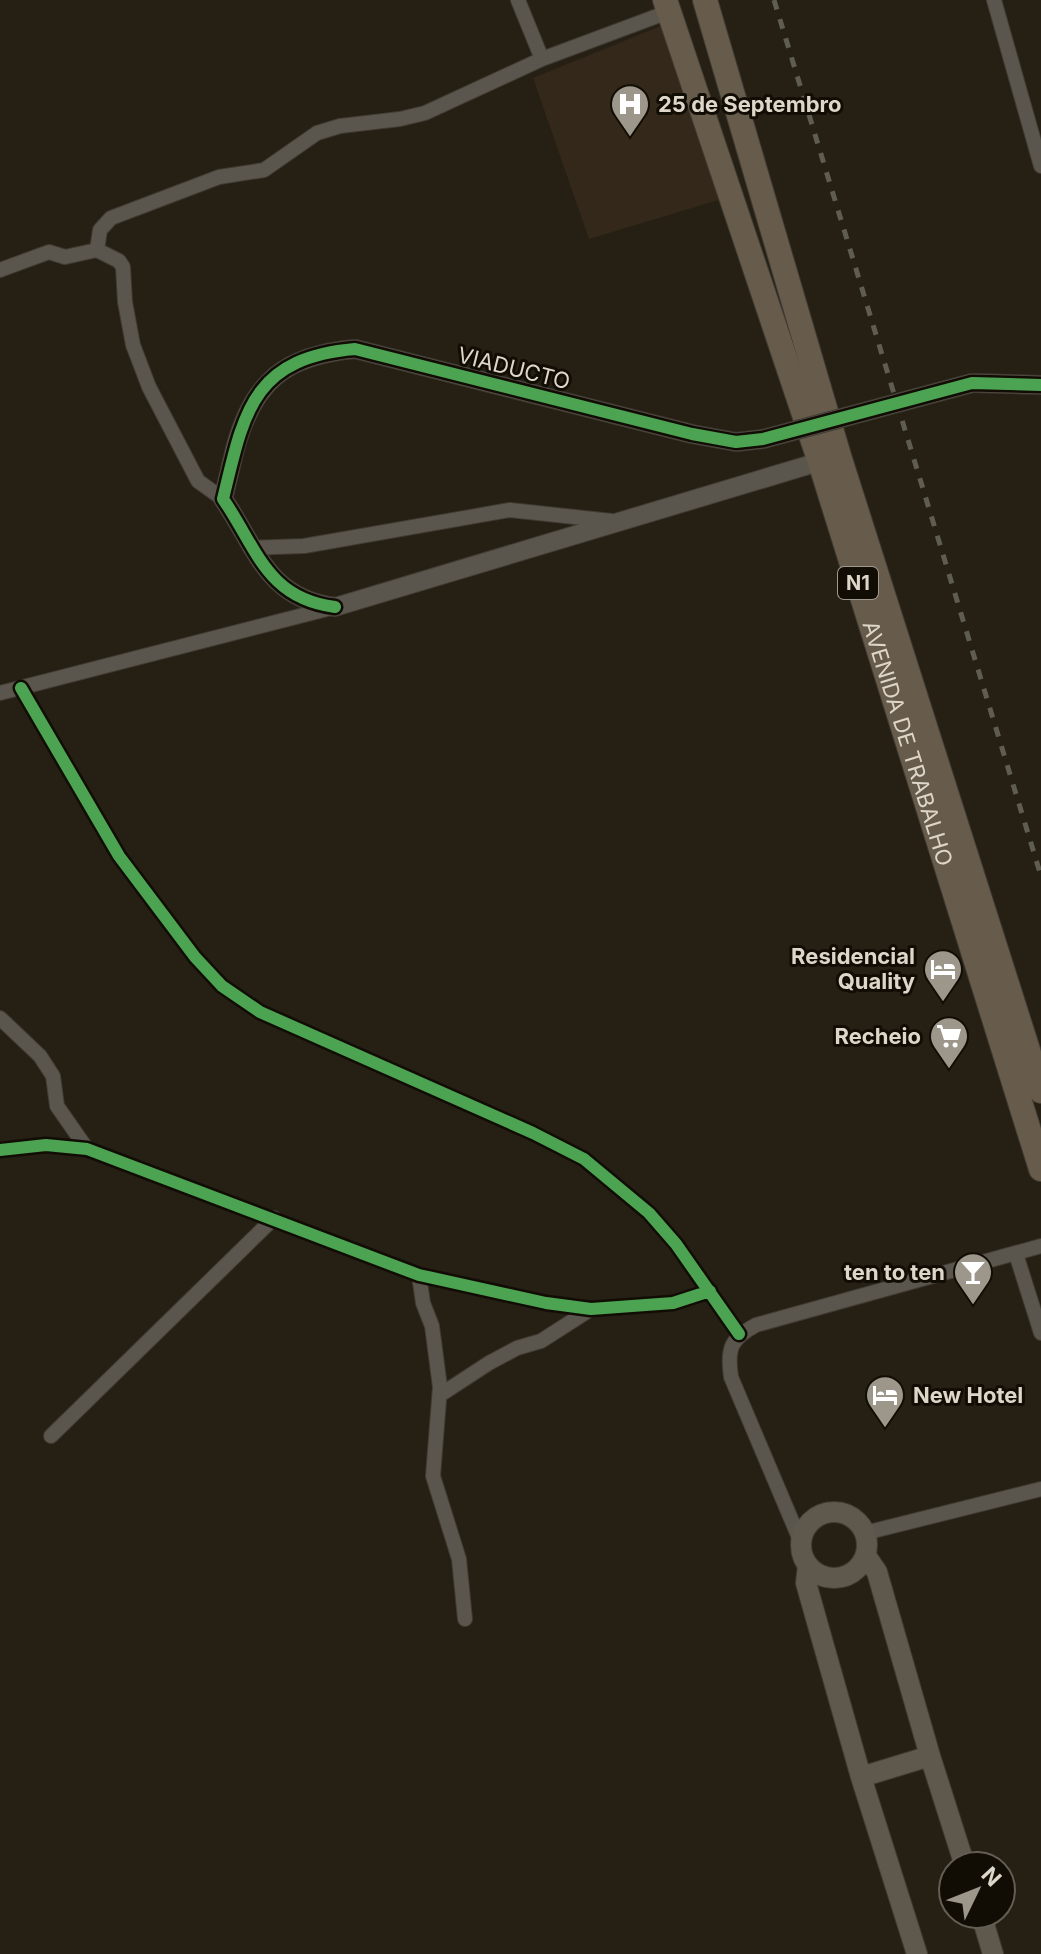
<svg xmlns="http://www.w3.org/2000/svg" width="1041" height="1954" viewBox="0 0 1041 1954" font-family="Inter,sans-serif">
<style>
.medical{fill:#34281a}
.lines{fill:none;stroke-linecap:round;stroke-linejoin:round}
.minor-casing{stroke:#403b33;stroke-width:16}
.tertiary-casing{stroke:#403b33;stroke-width:20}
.secondary-casing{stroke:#403b33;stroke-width:22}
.trunk-casing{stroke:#403b33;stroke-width:26}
.minor{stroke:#5b564d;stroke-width:14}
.tertiary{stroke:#5b564d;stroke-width:18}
.secondary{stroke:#5f584d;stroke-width:20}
.trunk{stroke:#675c4c;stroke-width:24}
.rail{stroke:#5f5c52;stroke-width:5;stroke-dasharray:10 10;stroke-linecap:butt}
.tertiary-bridge-casing{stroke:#403b33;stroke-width:20;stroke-linecap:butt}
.tertiary-bridge{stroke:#5b564d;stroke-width:18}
.cycleway-casing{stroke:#110d05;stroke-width:17}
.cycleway{stroke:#4ca352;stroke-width:12}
.labels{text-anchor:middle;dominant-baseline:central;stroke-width:6;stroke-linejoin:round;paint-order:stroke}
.shield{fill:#110d05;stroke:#a09a8e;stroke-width:2}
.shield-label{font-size:20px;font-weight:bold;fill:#ddd6c9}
.poi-label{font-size:22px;font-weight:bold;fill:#ddd6c9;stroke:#110d05;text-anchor:end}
.street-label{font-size:22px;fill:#ddd6c9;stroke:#110d05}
</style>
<rect width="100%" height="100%" fill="#262014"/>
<path class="medical" d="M668,23l57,175 -136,41 -56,-161z"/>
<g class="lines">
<defs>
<path id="minor" d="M518,0l24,59
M994,0l47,166
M97,250l3,-20 11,-12 108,-41 45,-7 53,-37 23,-7 60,-7 25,-6 117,-54 126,-47
M0,270l49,-18 16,5 32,-7 22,11 4,6 2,35 8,43 16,42 49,94 25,18
M250,548l54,-2 206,-36 102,11
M21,688l98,168 76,101 27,29 38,26 273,121 51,26 65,54 27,31 63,90
M0,693l331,-85
M0,1018l40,38 13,20 4,30 30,43
M0,1150l46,-5 41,4 332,126 127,28 45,6 82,-6 37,-12
M1016,1254l25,79
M419,1275l4,28 9,23 8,61 -7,89 26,83 6,60
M440,1395l49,-32 28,-15 24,-7 50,-32
M51,1436l223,-218
M865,1533l176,-44
M800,1540l-69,-163c-4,-28 -1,-38 25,-52l285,-79"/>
<path id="tertiary" d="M972,383l69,2
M235,449l-12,50c34,49 43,99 112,108l497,-149"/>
<path id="secondary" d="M801 1545a33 33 0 1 1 66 0a33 33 0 1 1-66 0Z
M866,1556l11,16 53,184 35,110
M808,1565l-2,18 55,194 56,177
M861,1777l69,-21
M981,1914l12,40"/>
<g id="trunk">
<path id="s1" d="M665,0l155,462 221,707"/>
<path d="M705,0l134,456 202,635"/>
</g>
</defs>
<use href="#minor" class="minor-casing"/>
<use href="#tertiary" class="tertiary-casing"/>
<use href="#secondary" class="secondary-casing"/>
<use href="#trunk" class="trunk-casing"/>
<use href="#minor" class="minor"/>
<use href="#tertiary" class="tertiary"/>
<use href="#secondary" class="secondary"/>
<use href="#trunk" class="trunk"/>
<path class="rail" d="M774,0l267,876"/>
<defs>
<path id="tertiary-bridge" d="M235,449c18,-68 51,-94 120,-100l337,85 44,8 27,-3 209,-56"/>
</defs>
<use href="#tertiary-bridge" class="tertiary-bridge-casing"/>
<use href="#tertiary-bridge" class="tertiary-bridge"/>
<defs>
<path id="cycleway" d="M335,607c-69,-9 -78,-59 -112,-108 21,-87 29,-141 132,-150l337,85 44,8 27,-3 209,-56 69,2
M21,688l98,168 76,101 27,29 38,26 273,121 51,26 65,54 27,31 63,90
M0,1150l46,-5 41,4 332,126 127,28 45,6 82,-6 37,-12"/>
</defs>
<use href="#cycleway" class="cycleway-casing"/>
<use href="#cycleway" class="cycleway"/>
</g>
<defs>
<symbol id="hospital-pin" viewBox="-11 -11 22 30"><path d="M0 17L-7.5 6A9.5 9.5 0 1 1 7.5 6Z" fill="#9d968a" stroke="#110d05"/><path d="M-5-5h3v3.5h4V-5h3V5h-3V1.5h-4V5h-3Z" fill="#fff"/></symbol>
<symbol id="hotel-pin" viewBox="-11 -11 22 30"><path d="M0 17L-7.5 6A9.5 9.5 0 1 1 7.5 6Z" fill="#9d968a" stroke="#110d05"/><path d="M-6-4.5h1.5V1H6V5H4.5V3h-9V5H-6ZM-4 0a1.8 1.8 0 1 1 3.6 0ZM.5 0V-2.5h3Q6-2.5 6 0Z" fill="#fff"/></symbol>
<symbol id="supermarket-pin" viewBox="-11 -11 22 30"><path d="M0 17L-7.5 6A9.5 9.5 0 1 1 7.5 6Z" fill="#9d968a" stroke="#110d05"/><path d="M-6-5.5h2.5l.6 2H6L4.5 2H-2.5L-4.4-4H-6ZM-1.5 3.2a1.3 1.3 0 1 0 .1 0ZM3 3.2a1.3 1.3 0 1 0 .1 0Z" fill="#fff"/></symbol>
<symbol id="bar-pin" viewBox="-11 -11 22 30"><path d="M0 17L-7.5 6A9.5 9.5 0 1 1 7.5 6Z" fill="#9d968a" stroke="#110d05"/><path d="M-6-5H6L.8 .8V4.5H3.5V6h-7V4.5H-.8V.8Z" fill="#fff"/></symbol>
</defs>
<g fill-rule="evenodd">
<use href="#hospital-pin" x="608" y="82" width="44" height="60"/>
<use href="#hotel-pin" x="921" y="947" width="44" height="60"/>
<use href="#supermarket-pin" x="927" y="1014" width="44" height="60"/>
<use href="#bar-pin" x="951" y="1250" width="44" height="60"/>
<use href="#hotel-pin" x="863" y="1373" width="44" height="60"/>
</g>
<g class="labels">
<rect class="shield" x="838" y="567" width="40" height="32" rx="6"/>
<g class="shield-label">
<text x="858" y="583">N1</text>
</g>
<g class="poi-label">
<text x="658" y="104" text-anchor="start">25 de Septembro</text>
<text x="915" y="956">Residencial<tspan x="915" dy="25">Quality</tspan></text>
<text x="921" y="1036">Recheio</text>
<text x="945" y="1272">ten to ten</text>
<text x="913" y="1395" text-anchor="start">New Hotel</text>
</g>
<g class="street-label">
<text transform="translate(514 368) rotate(14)">VIADUCTO</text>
<text stroke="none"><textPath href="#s1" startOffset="782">AVENIDA DE TRABALHO</textPath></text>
</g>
</g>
<g transform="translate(977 1890) rotate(47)"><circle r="38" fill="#110d05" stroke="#635d53" stroke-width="2"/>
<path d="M0-6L14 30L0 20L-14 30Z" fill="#9d968a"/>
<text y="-12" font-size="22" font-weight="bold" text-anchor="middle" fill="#ddd6c9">N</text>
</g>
</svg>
